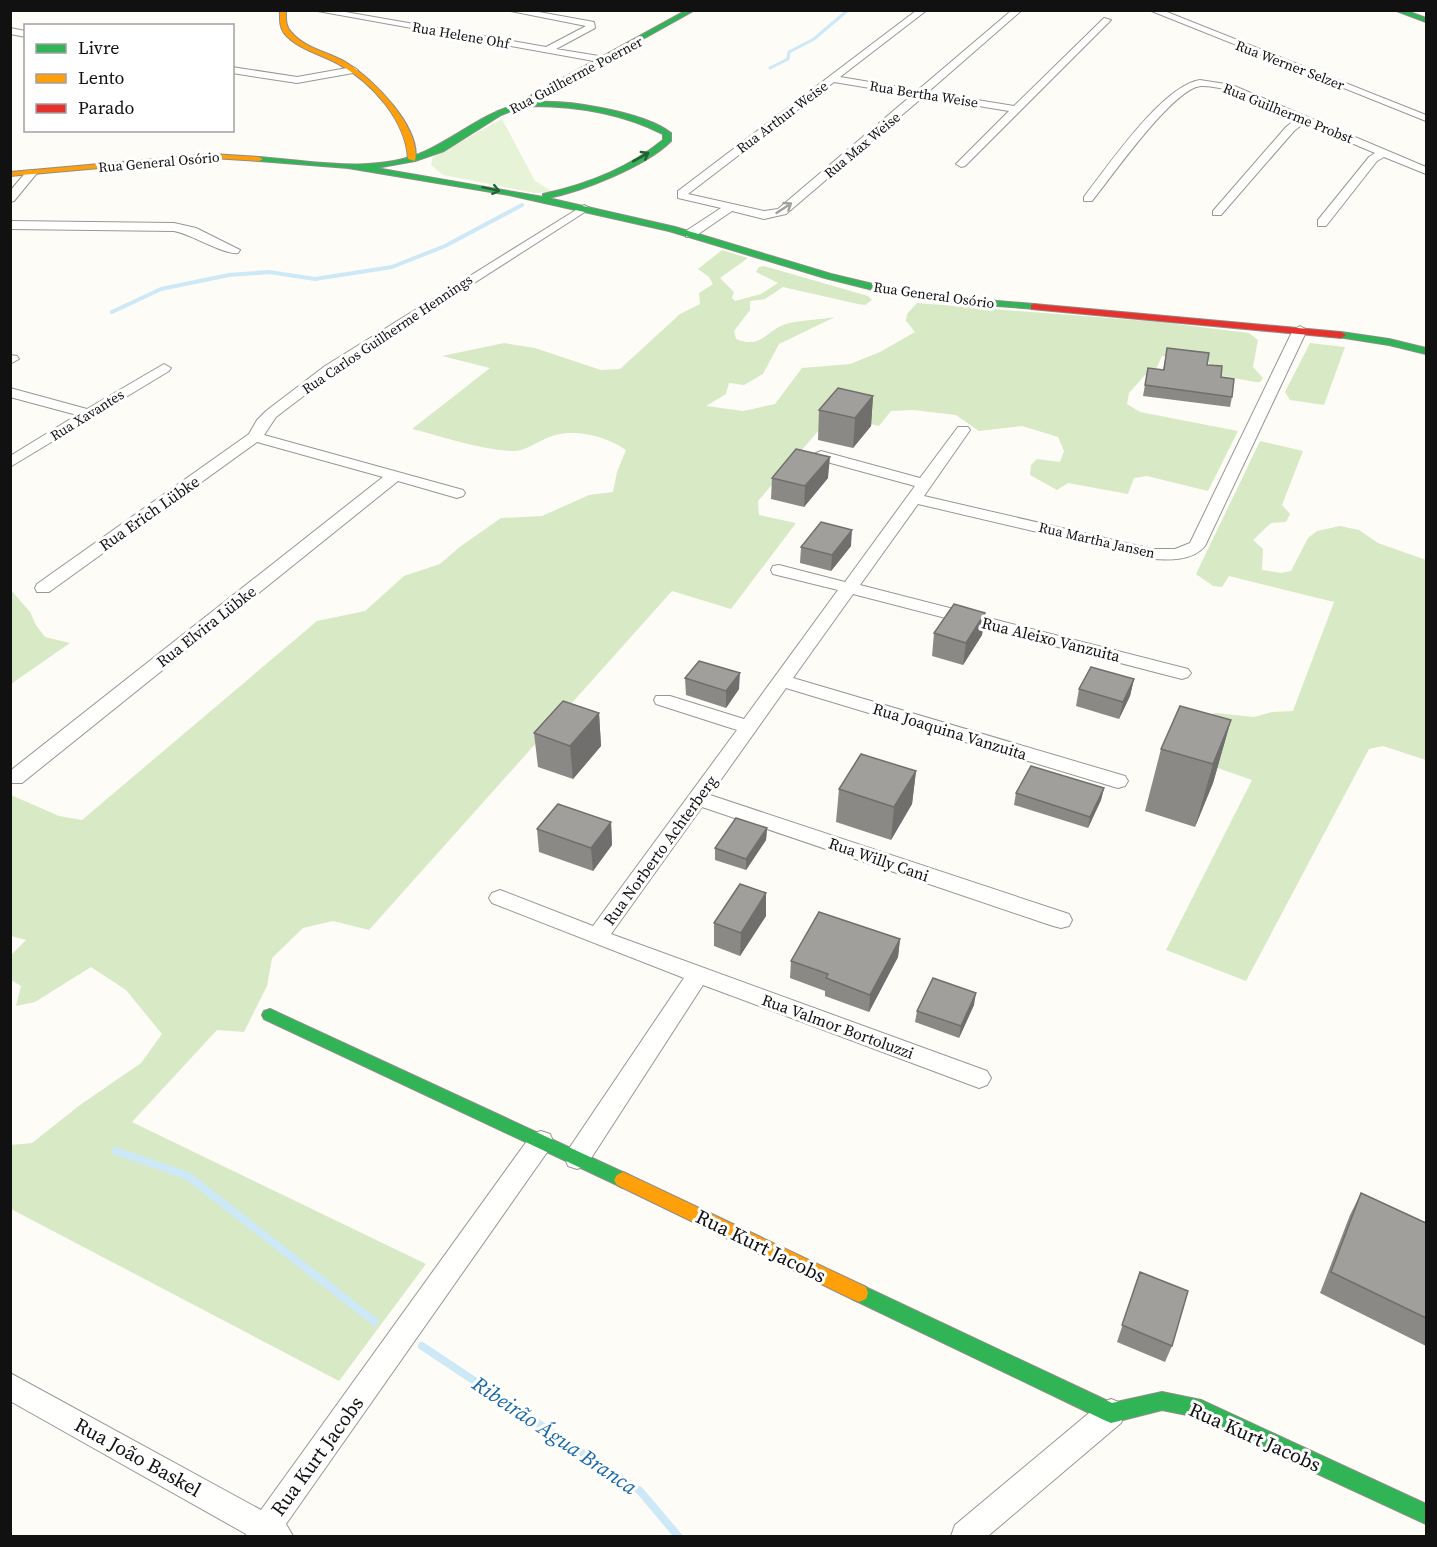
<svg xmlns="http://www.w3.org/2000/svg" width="1437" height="1547" viewBox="0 0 1437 1547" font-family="'Source Serif 4',serif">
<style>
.green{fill:#e7f3d7}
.forest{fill:#d8eac5}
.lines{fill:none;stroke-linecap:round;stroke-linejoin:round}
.stream-far2{stroke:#cde8f7;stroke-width:3}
.stream-far1{stroke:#cde8f7;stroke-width:4}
.stream{stroke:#cde8f7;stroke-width:8}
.street-casing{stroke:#979795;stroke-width:2}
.fast-casing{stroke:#8e8d8b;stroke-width:2}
.slow-casing{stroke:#8e8d8b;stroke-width:2}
.jam-casing{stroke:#8e8d8b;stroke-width:2}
.street{fill:#fffffe;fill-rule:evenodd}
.fast{fill:#30b455;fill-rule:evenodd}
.slow{fill:#ff9f0a;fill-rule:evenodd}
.jam{fill:#e5322d;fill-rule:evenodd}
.wall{fill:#8a8986}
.shaded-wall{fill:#716f6d}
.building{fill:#a19f9c;stroke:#716f6d;stroke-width:1.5}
.oneway{stroke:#206233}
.oneway2{stroke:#a0a09f}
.labels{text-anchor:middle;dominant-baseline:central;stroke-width:6;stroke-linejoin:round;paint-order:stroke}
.far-street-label{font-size:14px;fill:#111;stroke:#fff}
.street-label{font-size:16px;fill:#111;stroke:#fff}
.near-street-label{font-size:20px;fill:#111;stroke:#fff}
.near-water-label{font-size:21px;font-style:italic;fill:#1768a6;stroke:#fff}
</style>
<rect width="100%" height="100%" fill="#fdfcf7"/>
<path class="green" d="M502,119l33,62 18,11 -18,1 -92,-18 -12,-10 2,-8z"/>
<path class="forest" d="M722,250l26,8 -28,20 14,14 -2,6 3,3 26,-7 17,-11 -22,-11 3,-5 5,-1 104,30 4,4 -7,5 -7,-1 -75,-17 -18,12 -15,2v9l-16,21 2,8c24,10 30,-7 47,-14 15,-5 36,-5 52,-8l-56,27 -16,30 -19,11 -15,-2 -3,11 -20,12 37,5 32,-7 27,-36 48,-4 30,-12 35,-20 -9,-11 1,-7 10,-11 242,19 90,11 9,7 -5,27 10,11 -3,4h-5l-47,-9 1,-11 -47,-6 -9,20 -8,-1 -16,18 -2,11 13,8 98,19 -30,60 -61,-15 -13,2 -6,16 -60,-11 -11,7 -27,-15 1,-10 6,-6 23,3 4,-11 -6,-14 -36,-11 -43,5 -23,-16 -43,-5 -22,1 -12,15 -47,-11 -74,86 1,14 37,8 -65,86 -59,-18 -303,339 -36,-9 -30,7 -31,30 -5,28 -23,46 -27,-2 -85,92 294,142 -87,117 -328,-172v-64l21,-2 48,-38 61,-42 21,-29 -36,-44 -35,-23 -56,35 -19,4 5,-20 -10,-6v-25l15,-15 -15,-4v-141l48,21 23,4 235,-199 48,-10 39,-35 36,-12 21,-18 40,-28 41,-2 47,-21 24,-3 4,-20 9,-22c-20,-14 -55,-23 -79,-12 -10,4 -24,14 -34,13 -33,-1 -68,-14 -101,-22l78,-61 -48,-12 62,-13 31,5 66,22 19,-1 60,-55 20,-10 -1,-11 14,-9 -4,-7 -11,-8z
M1310,343l35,4 -21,58 -34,-5 -5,-8z
M1260,441l43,10 -21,54 8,9 -4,8 -15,1 -18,17 10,9 -1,21 19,3 10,-2 17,-33 9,-7 23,-5 19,4 19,13 48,17v200l-43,-14 -14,3 -123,232 -80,-31 86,-170 -69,-24 3,-37 30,-6 38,4 18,-5 21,-1 41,-109 -105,-26 -7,11 -9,-1 -17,-12z
M10,589l20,23 6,13 9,12 25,6 -59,41z"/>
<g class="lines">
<path class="stream-far2" d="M770,68l18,-9 1,-7 25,-13 34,-29"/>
<path class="stream-far1" d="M112,312l49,-23 68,-14 40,-3 46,7 77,-12 53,-21 77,-41"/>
<path class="stream" d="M116,1151l72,25 187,146
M422,1346l218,145 38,45"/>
<defs>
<path id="street" d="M312,10h22l212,37 40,-21 -80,-16h22l66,12 1,6 -39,21 49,8 5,3 -5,3z
M917,10h10l-87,67 78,13 94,-80h10l-94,82 86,14 90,-88 7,2 -146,146 -4,1 -5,-3 53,-53 -86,-14 -137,117 -22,5 -32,-8 -38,26h-8v-6l35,-23 -43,-10v-7zM834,82l78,13 -134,114 -14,2 -76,-17z
M1149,10h13l264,105v6z
M10,28l16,3v6l-16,-3z
M232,67l65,10 56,-10 5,3 -5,3 -56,10 -65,-10z
M1200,80l32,5 194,82v7l-42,-17 -7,4 -51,65h-8v-6l51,-63 6,-4 -71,-30 -10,8 -73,84h-8v-4l73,-84 10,-8c-27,-11 -66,-34 -95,-33 -28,2 -90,92 -109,115h-8v-4c24,-31 78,-111 116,-117z
M31,170l6,3 -23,28 -4,1v-11l17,-20z
M584,205l6,3 -2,2 -253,162 -59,45 -12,18 199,55 2,3 -2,3 -6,2 -59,-17 -376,302h-12v-12l373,-294 -126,-35 -208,150h-12l-2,-4 2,-4 212,-150 8,-14 9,-9 59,-45z
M10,221l164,2 22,5 44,22 -2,3c-14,2 -47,-19 -64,-22l-164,-2z
M1300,326l7,4 -102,216c-12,15 -36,14 -53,13l-234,-55 -58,81 328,84 3,4 -3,4 -6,2 -329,-85 -60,84 332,98 3,5 -3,5 -7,2 -7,-2 -325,-98 -76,107 359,119 3,6 -3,6 -8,2 -8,-2 -351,-119 -91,127 376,137 4,7 -4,7 -8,3 -8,-3 -268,-100 -117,181 -9,3 -9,-3 -3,-8 3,-8 116,-172 -192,-75 -3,-5 3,-5 8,-3 93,36 144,-196 -81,-26 -2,-4 2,-4h14l74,23 94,-129 -65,-16 -2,-4 2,-4 6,-1 66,17 70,-96 -99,-27 -3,-3 3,-3 5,-2 99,27 38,-51h10l2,3 -46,66 228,53h23l15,-6 103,-213z
M10,355l7,1 2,3 -9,5z
M164,364l7,4 -2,3 -159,96v-11l67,-41 -67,-18v-9l77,21z
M541,1131l9,3 3,7 -3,7 -264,376 7,12h-48l1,-2 -236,-133v-28l251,137 271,-376z
M1111,1399l10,4 4,10 -4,10 -133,113h-37l4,-11 146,-122z"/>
<path id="fast" d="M687,10h8l-167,93c35,-5 116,9 143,30v8c-25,25 -88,50 -123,57l127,29 156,47 50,12 57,10 96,8 3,1v4l-80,-6 -76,-11 -56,-14 -156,-47 -160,-36 -161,-27 -89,-7 -4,-2 4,-2c53,4 114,17 165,-5 31,-14 57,-37 90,-47zM533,106c45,0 90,8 130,28v6c-34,28 -78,45 -120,54v3l-167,-29 39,-7 29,-10 57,-36 18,-7z
M1394,10h10l22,8v4z
M1341,332l48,7 37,9v6l-37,-9 -51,-8v-4z
M270,1009l359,166 3,5 -3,5 -6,3 -6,-3 -353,-166 -2,-4 2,-4z
M859,1284l253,119 50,-11 39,8 225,104v20l-234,-108 -30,-6 -51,13 -7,-3 -252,-121 -2,-6 2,-6z"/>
<path id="slow" d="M280,10h6c0,8 -1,16 5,22 14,17 38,20 56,31 26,16 75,65 68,98l-7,-2c-2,-38 -35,-76 -68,-94 -18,-11 -42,-15 -56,-32 -5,-7 -4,-15 -4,-23z
M212,154l47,3 4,2 -4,2 -47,-3 -202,18v-4z
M623,1172l243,115 2,6 -2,6 -7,3 -7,-3 -235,-114 -3,-5 3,-5z"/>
<path id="jam" d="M1034,304l307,28 5,3 -5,3 -310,-29v-4z"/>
</defs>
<use href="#street" class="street-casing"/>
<use href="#fast" class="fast-casing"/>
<use href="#slow" class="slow-casing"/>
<use href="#jam" class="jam-casing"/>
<use href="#street" class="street"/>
<use href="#fast" class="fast"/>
<use href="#slow" class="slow"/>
<use href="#jam" class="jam"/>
</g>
<path class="wall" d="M1167,348l40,17 14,12 11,20 -2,10 -87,-11 5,-28 15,2z
M873,396l-2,30 -18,22 -35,-8 1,-30z
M772,478h56l-24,29 -33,-8z
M851,546l-20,25 -31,-8 1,-16z
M985,613l-3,22 -19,30 -31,-9 2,-23z
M685,678l54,11 -13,19 -40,-13z
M1134,679l-4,17 -11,23 -43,-13 3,-17z
M599,713l2,33 -28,33 -35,-12 -4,-34z
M1231,720l-18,63 -18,44 -50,-16 16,-62z
M916,771l-4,33 -21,36 -55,-18 3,-33z
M1104,788l-3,12 -13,28 -74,-23 2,-12z
M611,822l1,23 -19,26 -54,-19 -2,-23z
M767,828l-1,12 -20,30 -31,-10v-12z
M766,916l-26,40 -26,-10v-23z
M900,939l-2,18 -29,55 -44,-16v-5l-35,-13 1,-17z
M974,1005l-15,33 -44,-16 2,-11z
M1361,1193l65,30v123l-106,-53 30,-78z
M1140,1272l32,74 -7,16 -48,-20z"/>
<path class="shaded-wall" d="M873,396l-2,30 -18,22 2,-30z
M830,457l-2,21 -24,29 1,-21z
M852,530l-1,16 -20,25 1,-16z
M985,613l-3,22 -19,30 3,-22z
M740,673l-1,16 -13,19v-17z
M1134,679l-4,17 -11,23 4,-17z
M599,713l2,33 -28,33 -3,-33z
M1231,720l-18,63 -18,44 18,-63z
M916,771l-4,33 -21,36 3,-33z
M1104,788l-3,12 -13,28 2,-11z
M611,822l1,23 -19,26 -2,-23z
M767,828l-1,12 -20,30v-11z
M766,893v23l-26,40 1,-23z
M900,939l-2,18 -29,55 1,-17z
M976,993l-2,12 -15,33 2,-12z"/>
<path class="building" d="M1167,348l42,5 -2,12 15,1 -1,11 13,2 -2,18 -87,-12 3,-17 16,2z
M838,388l35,8 -18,22 -36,-8z
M796,449l34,8 -25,29 -33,-8z
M821,522l31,8 -20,25 -31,-8z
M954,604l31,9 -19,30 -32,-10z
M699,661l41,12 -14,18 -41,-13z
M1091,667l43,12 -11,23 -44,-13z
M563,701l36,12 -29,33 -36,-13z
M1180,706l51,14 -18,44 -52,-15z
M861,754l55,17 -22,36 -55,-18z
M1031,766l73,22 -14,29 -74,-24z
M558,804l53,18 -20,26 -54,-19z
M736,818l31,10 -21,31 -31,-11z
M740,884l26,9 -25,40 -27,-10z
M819,912l81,27 -30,56 -44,-17 2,-4 -37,-13z
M933,978l43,15 -15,33 -44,-15z
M1361,1193l65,30v95l-95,-46z
M1140,1272l48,19 -16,55 -50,-21z"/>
<defs><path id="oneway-shaft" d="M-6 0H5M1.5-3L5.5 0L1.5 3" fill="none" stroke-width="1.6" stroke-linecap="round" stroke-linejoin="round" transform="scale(1.5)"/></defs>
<g class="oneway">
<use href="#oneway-shaft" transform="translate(641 157) rotate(-29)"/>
<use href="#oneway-shaft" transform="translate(491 189) rotate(12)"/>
</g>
<use class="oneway2" href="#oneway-shaft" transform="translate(784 208) rotate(-33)"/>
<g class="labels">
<g class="far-street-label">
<text transform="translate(461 35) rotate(10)">Rua Helene Ohf</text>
<text transform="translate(1290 65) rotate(21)">Rua Werner Selzer</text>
<text transform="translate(576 75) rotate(-28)">Rua Guilherme Poerner</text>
<text transform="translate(924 94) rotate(9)">Rua Bertha Weise</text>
<text transform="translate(1288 113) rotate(22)">Rua Guilherme Probst</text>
<text transform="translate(782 117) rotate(-37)">Rua Arthur Weise</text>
<text transform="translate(862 145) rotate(-40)">Rua Max Weise</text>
<text transform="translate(159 162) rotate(-5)">Rua General Osório</text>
<text transform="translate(934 295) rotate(8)">Rua General Osório</text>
<text transform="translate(387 334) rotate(-34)">Rua Carlos Guilherme Hennings</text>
<text transform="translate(87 415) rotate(-32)">Rua Xavantes</text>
<text transform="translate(1097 540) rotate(13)">Rua Martha Jansen</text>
</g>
<g class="street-label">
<text transform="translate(149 513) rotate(-35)">Rua Erich Lübke</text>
<text transform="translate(206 626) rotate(-38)">Rua Elvira Lübke</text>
<text transform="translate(1051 639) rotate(14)">Rua Aleixo Vanzuita</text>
<text transform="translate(950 731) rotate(17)">Rua Joaquina Vanzuita</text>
<text transform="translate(660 850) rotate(-54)">Rua Norberto Achterberg</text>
<text transform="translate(879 859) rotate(19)">Rua Willy Cani</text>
<text transform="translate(838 1026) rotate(20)">Rua Valmor Bortoluzzi</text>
</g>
<g class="near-street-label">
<text transform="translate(761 1246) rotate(26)">Rua Kurt Jacobs</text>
<text transform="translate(1255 1437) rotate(24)">Rua Kurt Jacobs</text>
<text transform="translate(317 1456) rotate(-54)">Rua Kurt Jacobs</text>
<text transform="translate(138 1457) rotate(29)">Rua João Baskel</text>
</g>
<g class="near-water-label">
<text transform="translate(555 1435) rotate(34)">Ribeirão Água Branca</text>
</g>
</g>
<rect width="1437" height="1547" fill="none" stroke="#111111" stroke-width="24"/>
<rect x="24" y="24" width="210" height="108" fill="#ffffff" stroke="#a0a0a0" stroke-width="1.5"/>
<rect x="36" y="44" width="30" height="9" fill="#30b455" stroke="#a0a0a0" stroke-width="1.5"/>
<text x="78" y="54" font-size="18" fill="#111111">Livre</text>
<rect x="36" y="74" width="30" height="9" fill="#ff9f0a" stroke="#a0a0a0" stroke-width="1.5"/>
<text x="78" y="84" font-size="18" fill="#111111">Lento</text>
<rect x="36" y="104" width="30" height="9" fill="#e5322d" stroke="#a0a0a0" stroke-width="1.5"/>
<text x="78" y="114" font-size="18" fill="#111111">Parado</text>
</svg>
